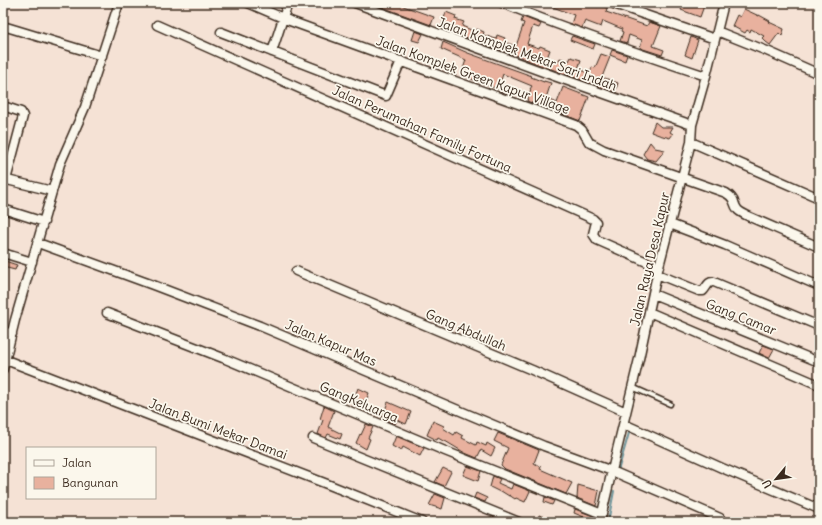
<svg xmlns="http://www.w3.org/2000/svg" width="822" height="525" viewBox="0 0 822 525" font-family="Delius,sans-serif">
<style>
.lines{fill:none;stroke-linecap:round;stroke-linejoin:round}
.stream{stroke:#6f969c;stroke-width:2}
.building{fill:#e8b19e;stroke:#3b2a1e}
.service-casing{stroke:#3b2a1e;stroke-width:7}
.minor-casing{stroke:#3b2a1e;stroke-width:11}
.service{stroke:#fbf7ec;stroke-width:4}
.minor{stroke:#fbf7ec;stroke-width:8}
.labels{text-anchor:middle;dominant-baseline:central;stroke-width:3.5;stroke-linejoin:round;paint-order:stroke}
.street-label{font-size:13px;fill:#3b2a1e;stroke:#fbf7ec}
</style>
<rect width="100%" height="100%" fill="#f5e2d5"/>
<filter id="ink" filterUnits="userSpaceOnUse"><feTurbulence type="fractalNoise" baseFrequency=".025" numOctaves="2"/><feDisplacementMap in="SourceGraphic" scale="8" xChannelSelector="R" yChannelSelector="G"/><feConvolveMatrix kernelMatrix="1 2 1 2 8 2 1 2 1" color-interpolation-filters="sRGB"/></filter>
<g filter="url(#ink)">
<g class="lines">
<path class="stream" d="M618,471l11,-38
M608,522l6,-31"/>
</g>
<path class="building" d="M371,3h24l39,14 -3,8z
M545,3h43l10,4 1,-2 8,3 -1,4 41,14 2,-4 12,4 -8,20 11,4 -2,5 -22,-7 2,-8 -13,-5 -2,8 -7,-2 3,-9 -2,-1 1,-2 -19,-8 -2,6 -16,-6 -3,7 -11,-4 3,-9 -29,-11z
M684,3h21l-5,14 -19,-7z
M744,9l15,7v-1l11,6 -1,1 15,7 -2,7 -3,-3 -9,12 -4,-3 -4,-4 2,-2 -13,-7 -1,3 -3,-2 -2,3 -13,-7 5,-11 3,2z
M446,12l10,4 -1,3 9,3 -2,4 14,6 1,-3 7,3 -1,3 13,4 1,-4 8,3 -1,4 12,4 8,-23 -3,-1 2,-5 18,7 -2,4 -6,-2 -6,18 12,4 1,-2 10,4 -3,8 11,4 2,-4 9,3 2,-4 10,3 -3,9 12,4 2,-6 3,1 6,-14 9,3 -8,20 16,6 -3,9 -78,-28 -26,-11v1l-62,-23 -8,-2z
M415,31l8,3 -4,8 -7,-2z
M572,36l23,8 -2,5 -23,-9z
M691,37l7,3 -6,18 -7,-3z
M443,42l25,11 64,23 -1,1 13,5v-1l7,2 -5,15 11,5 6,-16 26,10 -9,24 -17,-7h1l-30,-11v1l-7,-3 4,-12h-1l2,-3 -17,-7 -12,-5 -5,15 -37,-14 5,-15 -25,-11z
M612,50l15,5 -2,6 -15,-6z
M655,122l6,5h12l-3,5 3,2 -3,4 -11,-3 -8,-3z
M650,142l5,6 10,2 -9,11 -9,-2 -4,-5z
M5,261l12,4 -2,5 -12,-3z
M763,345l11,4 -5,9 -10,-5z
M358,388l11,5 -3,8 -3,-1 -3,8 -5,-3 2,-8 -2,-1z
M388,402l23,10 -5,12 -9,-4 -2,4 -13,-6z
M324,406l10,5 -6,16 14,7 -2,5 -12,-5 -2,4 -8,-4 5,-14 -3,-1z
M433,421l11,5 -1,2 11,7 2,-3 7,4 -1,2 14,7 1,-3 9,4 1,-3 8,5 -4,8 -10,-6 -4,8 -12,-5 -20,-12v1l-7,-4 -1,2 -10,-5z
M366,424l7,3 -5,11 2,1 -4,10 -10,-6 4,-9 1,1z
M498,433l41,17 -5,13 7,4 -1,2 32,14 -6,11 -61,-25 -4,-4 7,-17 -14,-7z
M396,436l28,12 -4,8 -17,-9 -2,4 -9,-5z
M467,466l14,5 -3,10 -15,-6z
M443,468l8,4 -7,14 -9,-4z
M493,476l7,3 -2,4 13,6 2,-5 17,7 -5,11 -9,-4 -1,1 -6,-4v1l-8,-5 -1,1 -10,-5z
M578,485l21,6 -3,15 -19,-8z
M476,493l11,5 -2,4 -11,-4z
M435,494l10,4 -3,11 -13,-4z
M545,497l9,4 -2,4 -8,-3z
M575,509l18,7 -2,4 -17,-7z
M539,515l18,6v1h-20z"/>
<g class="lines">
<defs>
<path id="service" d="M632,387l38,17"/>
<path id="minor" d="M248,3l42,18 286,104 6,5 7,12 15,8 122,43c11,7 6,10 12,17 3,3 8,5 12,7l69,30
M355,3l202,74 135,48
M502,3c67,27 135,50 204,73
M611,3l104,36
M157,25l436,194 3,3 -3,12 4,6 61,27
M3,26l99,30
M717,31l50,20 52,23
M221,32l165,64 15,-35
M272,52l16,-49
M3,106l18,6 2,4 -17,64
M691,142l128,56
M3,179l49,12
M3,209l41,13
M670,224l55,21 94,41
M38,243l115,42 107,41 210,89 74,31 68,25 108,47
M3,253l29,9
M296,271l236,99 94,42
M657,274l42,17h4c4,-4 5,-10 11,-9l105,44
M653,294l166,68
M649,312l170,73
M107,313l116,45 222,93 157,63
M3,331l9,3
M6,360l321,124 95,38
M3,369l12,-49 45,-156 25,-57 34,-104
M624,424l98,44 97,41
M313,438l206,84
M600,522l9,-39 30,-124 18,-85 34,-132 1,-17 14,-49 18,-73"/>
</defs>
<use href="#service" class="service-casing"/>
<use href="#minor" class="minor-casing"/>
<use href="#service" class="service"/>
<use href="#minor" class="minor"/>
</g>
</g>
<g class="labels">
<g class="street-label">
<text transform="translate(527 54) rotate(20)">Jalan Komplek Mekar Sari Indah</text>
<text transform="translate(473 75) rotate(20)">Jalan Komplek Green Kapur Village</text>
<text transform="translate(422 129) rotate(24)">Jalan Perumahan Family Fortuna</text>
<text transform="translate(650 259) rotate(-77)">Jalan Raya Desa Kapur</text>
<text transform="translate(741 317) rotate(22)">Gang Camar</text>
<text transform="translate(466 330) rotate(23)">Gang Abdullah</text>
<text transform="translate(331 343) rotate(23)">Jalan Kapur Mas</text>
<text transform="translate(359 402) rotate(23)">GangKeluarga</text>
<text transform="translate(218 429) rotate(21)">Jalan Bumi Mekar Damai</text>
</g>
</g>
<rect width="822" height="525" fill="none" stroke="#fbf7ec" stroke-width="16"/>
<rect x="8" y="8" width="806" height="509" fill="none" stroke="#3b2a1e" stroke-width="1.5" filter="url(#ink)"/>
<rect x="26" y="447" width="130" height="52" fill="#fbf7ec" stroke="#aea59a"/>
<rect x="34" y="460" width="20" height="6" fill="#fbf7ec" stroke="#aea59a"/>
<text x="62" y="467" font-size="12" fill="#3b2a1e">Jalan</text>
<rect x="34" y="477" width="20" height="12" fill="#e8b19e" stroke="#aea59a"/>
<text x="62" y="487" font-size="12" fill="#3b2a1e">Bangunan</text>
<g transform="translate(776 479) rotate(241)" stroke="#fbf7ec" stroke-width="3" paint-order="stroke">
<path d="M0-3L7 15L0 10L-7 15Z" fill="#3b2a1e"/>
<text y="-6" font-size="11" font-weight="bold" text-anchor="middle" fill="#3b2a1e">U</text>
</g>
</svg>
